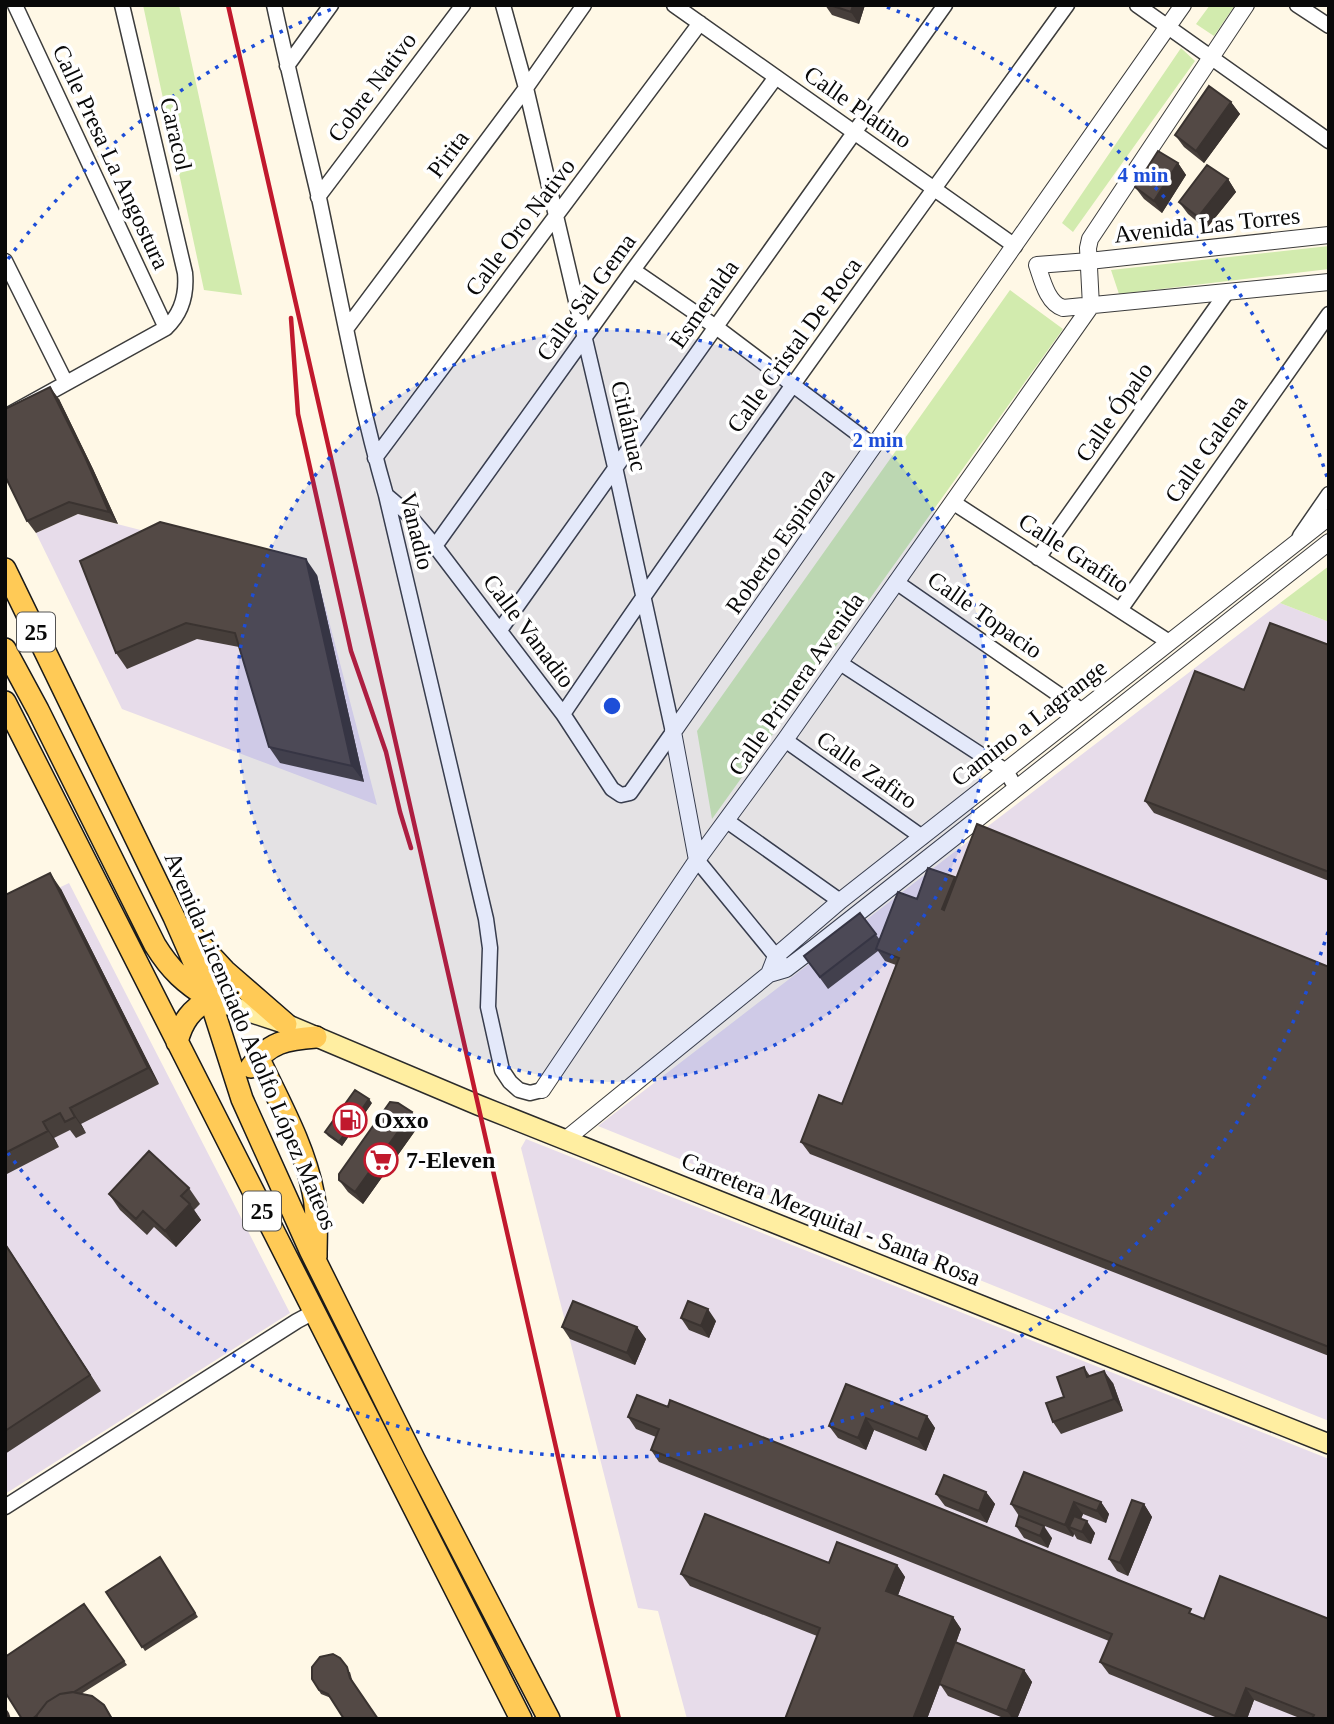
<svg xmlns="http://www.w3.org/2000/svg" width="1334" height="1724" viewBox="0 0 1334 1724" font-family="Georgia,serif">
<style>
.industrial{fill:#e7dcea}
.green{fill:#d2ebae}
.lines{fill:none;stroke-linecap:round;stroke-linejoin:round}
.minor-casing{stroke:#3c3c3c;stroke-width:17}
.tertiary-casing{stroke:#3c3c3c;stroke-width:18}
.secondary-casing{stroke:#2b2b2b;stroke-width:22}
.primary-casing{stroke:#1a1a1a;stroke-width:24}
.minor{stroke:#fff;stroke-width:14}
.tertiary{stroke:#fff;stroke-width:16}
.secondary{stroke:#ffeea1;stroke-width:19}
.primary{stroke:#ffca56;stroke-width:21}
.rail{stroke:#c1192d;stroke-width:4.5}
.wall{fill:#473f3b}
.shaded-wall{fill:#3a3330}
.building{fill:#534945;stroke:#3a3330;stroke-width:2}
.ring{fill:none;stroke:#1d4ed8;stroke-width:3.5;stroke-dasharray:3.5 7}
.labels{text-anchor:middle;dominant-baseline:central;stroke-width:7;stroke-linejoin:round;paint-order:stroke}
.shield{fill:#fff;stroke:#535353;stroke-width:2}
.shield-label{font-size:23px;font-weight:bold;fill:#090909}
.street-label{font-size:24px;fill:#090909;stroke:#fff}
.poi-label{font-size:24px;font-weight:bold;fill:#090909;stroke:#fff;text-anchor:start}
.centre{fill:#1d4ed8;stroke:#fff;stroke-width:3.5}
.ring-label{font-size:21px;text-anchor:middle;font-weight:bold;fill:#1d4ed8;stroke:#fff;stroke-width:7;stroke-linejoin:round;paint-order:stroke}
</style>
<rect width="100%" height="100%" fill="#fff8e6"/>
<path class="industrial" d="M78,514l239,61 60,230 -255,-96 -86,-176z
M1280,603l49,19v799l-731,-295 381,-293z
M69,883l221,430 -285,181v-580z
M526,1139l803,320v260h-642l-29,-108 -20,-3 -117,-460z"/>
<path class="green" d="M143,5h36l63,290 -38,-5z
M1210,5h25l-21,31 -18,-12z
M1181,48l14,13 -122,171 -11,-9z
M1329,246v23l-210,25 -8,-24z
M1010,290l53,39 -351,490 -15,-88z
M1329,566v56l-49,-19z"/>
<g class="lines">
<defs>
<path id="minor" d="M15,5l151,323
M274,5c14,65 30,129 45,193 21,99 39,200 67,297l100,424 4,29 -2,59 14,63 8,12 9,8 11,3 12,-3
M674,5l341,241
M1137,5l192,136
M1297,5l32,21
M287,66l44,-61
M318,197l145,-192
M5,261l61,122
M633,270l83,57 158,119
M346,329l180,-241 58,-83
M5,417l161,-89c16,-15 21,-33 19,-55l-63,-268
M375,458l325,-435
M386,495l20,17 29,34 128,168 49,75 9,6 9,-2 43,-61 -58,-265 -89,-379 -23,-83
M954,503l215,139
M1300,536l29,-42
M435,546l198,-276 143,-193
M1038,558l189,-266
M896,582l185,128
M1120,610l209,-296
M500,630l445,-625
M840,663l166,108 10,17
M563,714c163,-240 334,-474 504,-709
M785,740l137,97
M727,821l113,80
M697,860l86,105
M5,1507l292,-186 17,-9"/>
<path id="tertiary" d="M1329,235l-240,26 -52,4c5,14 10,38 26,43l266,-26
M1091,306l-3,-58 2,-9 156,-234
M697,860l-24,-128 510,-727
M769,974l7,-18 64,-55 489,-384
M542,1090l155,-230 88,-120 306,-434
M565,1140l204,-166 17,-5 29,-22 514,-405"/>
<path id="secondary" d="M210,999l76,25 192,81 851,339"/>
<path id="primary" d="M5,569l169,348 36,82 32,100 68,151 104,209 135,260
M5,649l33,61 117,235c16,26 30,38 55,54
M5,702l516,1017
M186,929l39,42 61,53
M177,1042c5,-20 14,-33 33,-43
M258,1057c20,43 46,88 55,135 5,21 3,43 3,65
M251,1067c18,-25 36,-28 65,-30"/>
</defs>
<use href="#minor" class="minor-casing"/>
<use href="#tertiary" class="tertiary-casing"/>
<use href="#secondary" class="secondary-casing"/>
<use href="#primary" class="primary-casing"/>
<use href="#minor" class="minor"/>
<use href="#tertiary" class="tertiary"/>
<use href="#secondary" class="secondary"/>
<use href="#primary" class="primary"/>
<path class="rail" d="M228,5l364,1601 27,113
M291,318l7,96 53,237 35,101 14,60 11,36"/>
</g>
<path class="wall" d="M825,5h40l-6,19 -27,-9z
M1231,102l9,12 -36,49 -20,-16 -9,-12z
M1178,163l8,12 -24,38 -18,-14 -9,-12z
M1228,179l8,13 -30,37 -18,-15 -9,-12z
M59,399l34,70 25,55 -40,-10 -42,19 -9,-12z
M80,561l237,14 47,207 -84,-19 -11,-16 -30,-100 -42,-8 -70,30 -11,-16z
M1329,645v236l-175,-68 -9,-12 99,-111z
M955,877l1,1 373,89v389l-519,-202 -9,-12 41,-38 54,-139 -11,-4 -7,-10 -50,38 -24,-33 56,-43 20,27 37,-41z
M61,889l98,195 -78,40 5,9 -10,5 -6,-8 -16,8 5,9 -54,28v-280z
M372,1103l-30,43 -14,-10 -3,-4z
M412,1112l8,12 -57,80 -15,-12 -9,-12z
M189,1188l11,16 -6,6 7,10 -25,27 -22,-20 -7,8 -27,-25 -11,-16z
M5,1243l96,148 -96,63z
M681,1318l35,3 -7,17 -20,-8z
M562,1327h75l9,12 -11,26 -65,-26z
M1084,1367l6,9 23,7 10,28 -62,23 -8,-12 11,-25z
M846,1384l81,32 8,12 -9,23 -52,-21 -8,20 -28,-12 -9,-12z
M628,1417l567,198 134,104h-27l-48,-19 -7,19h-27l-111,-45 -9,-12 9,-21 -450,-179 -8,-12 5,-13 -20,-8z
M1024,1472l77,30 8,12 -3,9 -23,-9 -2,5 14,14 -4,11 -14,-5 -3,-5 -1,3 -54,-21 -8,-12z
M986,1492l9,12 -8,19 -42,-17 -9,-12z
M1144,1504l8,13 -24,59 -11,-5 -8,-12z
M1016,1526l36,12 -4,10 -24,-10z
M160,1557l38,60 -53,34 -39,-59z
M829,1563l68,2 8,12 -7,18 55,22 8,12 -5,14 68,27 8,12 -15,37h-11l-58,-23 -8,-12 -13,35h-142l32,-83 -127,-50 -9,-12z
M84,1604l43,61 -46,29 23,11 9,14h-91z
M350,1672l3,11 -22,15 -10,-4 -9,-15z"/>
<path class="shaded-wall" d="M853,5h12l-6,19 -8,-12z
M1231,102l9,12 -36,49 -8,-12z
M1178,163l8,12 -24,38 -8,-12z
M1228,179l8,13 -30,37 -8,-12z
M50,387l9,12 34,70 25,55 -9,-12z
M306,559l11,16 47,207 -12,-16z
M50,873l11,16 98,195 -11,-16z
M955,877l9,12 -13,32 -9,-12z
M369,1099l3,4 -30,43 -3,-4z
M70,1108l11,16 5,9 -11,-16z
M412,1112l8,12 -57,80 -8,-12z
M43,1122l11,16 5,9 -11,-16z
M190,1204l11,16 -25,27 -11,-16z
M5,1243l96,148 -11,-16z
M708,1309l8,12 -7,17 -8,-12z
M637,1327l9,12 -11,26 -8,-12z
M1104,1371l9,12 10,28 -9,-12z
M927,1416l8,12 -9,23 -8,-12z
M866,1418l8,12 -8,20 -8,-12z
M986,1492l9,12 -8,19 -8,-12z
M1074,1502l9,12 -7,16 -7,-3 5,7 -1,3 -8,-12z
M1101,1502l8,12 -3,9 -9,-12z
M1144,1504l8,13 -24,59 -8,-13z
M1087,1521l8,12 -4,11 -9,-12z
M1044,1526l8,12 -4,10 -8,-12z
M897,1565l8,12 -10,26 -9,-12z
M953,1617l8,12 -34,90h-14z
M1024,1670l8,12 -15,37h-4l-6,-8z
M1246,1688l8,12 -7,19h-10l-2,-3z
M5,1707l4,6 2,6h-6z"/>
<path class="building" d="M830,5h23l-2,7z
M1209,86l22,16 -35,49 -21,-16z
M1158,151l20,12 -24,38 -19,-14z
M1207,165l21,14 -30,38 -19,-15z
M50,387l35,70 24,55 -40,-10 -42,19 -22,-45v-67z
M160,522l146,37 46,207 -83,-19 -34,-114 -49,-10 -70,30 -36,-92z
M1270,623l59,22v227l-184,-71 50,-130 49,19z
M977,824l352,143v380l-528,-205 18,-47 23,9 57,-146 -23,-9 22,-57 19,7 11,-31 27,9 -13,32 2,1z
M50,873l98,195 -78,40 5,9 -10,5 -5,-9 -17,9 5,9 -43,22v-258z
M860,913l16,21 -56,43 -16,-21z
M355,1090l14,9 -30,43 -14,-10z
M390,1102l8,1 14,9 -57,80 -16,-12v-6z
M149,1151l40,37 -8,8 9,8 -25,27 -22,-20 -7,8 -27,-25z
M5,1244l85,131 -85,56z
M573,1301l64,26 -10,26 -65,-26z
M688,1301l20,8 -7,17 -20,-8z
M1084,1367l3,10 17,-6 10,28 -61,23 -7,-19 18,-6 -7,-20z
M846,1384l81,32 -9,23 -52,-21 -8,20 -29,-12z
M637,1395l31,12 2,-7 521,209 -2,4 15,6 16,-43 109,43v100h-17l2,-4 -68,-27 -11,28 -135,-54 12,-28 -461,-184 8,-21 -31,-12z
M1024,1472l77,30 -4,9 -23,-9 -9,23 -54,-21z
M944,1475l42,17 -7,19 -43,-17z
M1132,1500l12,4 -24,59 -11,-4z
M705,1514l124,49 8,-21 60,23 -11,26 67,26 -40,102h-128l35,-91 -139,-54z
M1019,1516l25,10 -4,10 -24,-10z
M1074,1516l13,5 -5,11 -13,-5z
M160,1557l35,56 -53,34 -36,-55z
M84,1604l40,57 -50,31 -14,2 -13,8 -11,14 -4,3h-10l-17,-27v-35z
M955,1642l69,28 -17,41 -68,-27z
M333,1654l7,4 7,9 3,11 28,41h-34l-16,-25 -9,-4 -7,-11v-12l8,-10z
M72,1692l20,4 12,9 8,14h-76l1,-4 10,-13 13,-8z"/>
<circle cx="612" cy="706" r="376" fill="#1d4ed8" fill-opacity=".12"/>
<g class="ring">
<circle cx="612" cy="706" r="376"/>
<path d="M1328 932A751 751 0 0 1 8 1153M8 259A751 751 0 0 1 337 7M887 7A751 751 0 0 1 1328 480"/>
</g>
<defs>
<symbol id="fuel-ring" viewBox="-11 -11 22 22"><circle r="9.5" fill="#fff" stroke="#c1192d" stroke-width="1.5"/><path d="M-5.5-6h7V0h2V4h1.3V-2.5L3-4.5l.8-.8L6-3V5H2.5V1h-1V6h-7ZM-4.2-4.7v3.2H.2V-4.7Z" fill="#c1192d"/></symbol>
<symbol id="supermarket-ring" viewBox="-11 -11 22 22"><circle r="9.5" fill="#fff" stroke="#c1192d" stroke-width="1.5"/><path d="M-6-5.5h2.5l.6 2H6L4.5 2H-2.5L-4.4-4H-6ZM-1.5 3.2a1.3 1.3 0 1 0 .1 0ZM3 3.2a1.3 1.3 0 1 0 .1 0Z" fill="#c1192d"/></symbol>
</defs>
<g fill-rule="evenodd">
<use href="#fuel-ring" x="331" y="1101" width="38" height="38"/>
<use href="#supermarket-ring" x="362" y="1141" width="38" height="38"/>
</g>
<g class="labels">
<g class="shield">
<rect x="17" y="612.5" width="38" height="39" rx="5"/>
<rect x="243" y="1191.5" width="38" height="39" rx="5"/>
</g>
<g class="shield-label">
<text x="36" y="632">25</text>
<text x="262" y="1211">25</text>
</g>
<g class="street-label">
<text transform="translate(372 87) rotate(-53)">Cobre Nativo</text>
<text transform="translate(858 107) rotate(35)">Calle Platino</text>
<text transform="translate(176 134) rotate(77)">Caracol</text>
<text transform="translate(448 154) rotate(-53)">Pirita</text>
<text transform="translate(111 157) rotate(65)">Calle Presa La Angostura</text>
<text transform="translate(1207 225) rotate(-6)">Avenida Las Torres</text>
<text transform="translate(520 227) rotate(-53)">Calle Oro Nativo</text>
<text transform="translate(586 297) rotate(-54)">Calle Sal Gema</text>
<text transform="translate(704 304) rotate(-55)">Esmeralda</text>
<text transform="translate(794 345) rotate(-54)">Calle Cristal De Roca</text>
<text transform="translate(1114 412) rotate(-55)">Calle Ópalo</text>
<text transform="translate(629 426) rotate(77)">Citláhuac</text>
<text transform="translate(1206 449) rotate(-55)">Calle Galena</text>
<text transform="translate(417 531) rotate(76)">Vanadio</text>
<text transform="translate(780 541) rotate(-55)">Roberto Espinoza</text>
<text transform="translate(1074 553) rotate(33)">Calle Grafito</text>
<text transform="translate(985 615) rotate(35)">Calle Topacio</text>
<text transform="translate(529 631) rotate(53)">Calle Vanadio</text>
<text transform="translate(796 684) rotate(-55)">Calle Primera Avenida</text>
<text transform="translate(1029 723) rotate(-38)">Camino a Lagrange</text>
<text transform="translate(867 770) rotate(35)">Calle Zafiro</text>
<text transform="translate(251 1041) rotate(67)">Avenida Licenciado Adolfo López Mateos</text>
<text transform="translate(831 1219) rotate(22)">Carretera Mezquital - Santa Rosa</text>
</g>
<g class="poi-label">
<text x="374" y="1120">Oxxo</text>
<text x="406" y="1160">7-Eleven</text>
</g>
</g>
<circle cx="612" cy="706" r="10" class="centre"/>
<g class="ring-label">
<text x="1143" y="182">4 min</text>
<text x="878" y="447">2 min</text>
</g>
<rect width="1334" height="1724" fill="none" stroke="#090909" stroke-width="14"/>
</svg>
